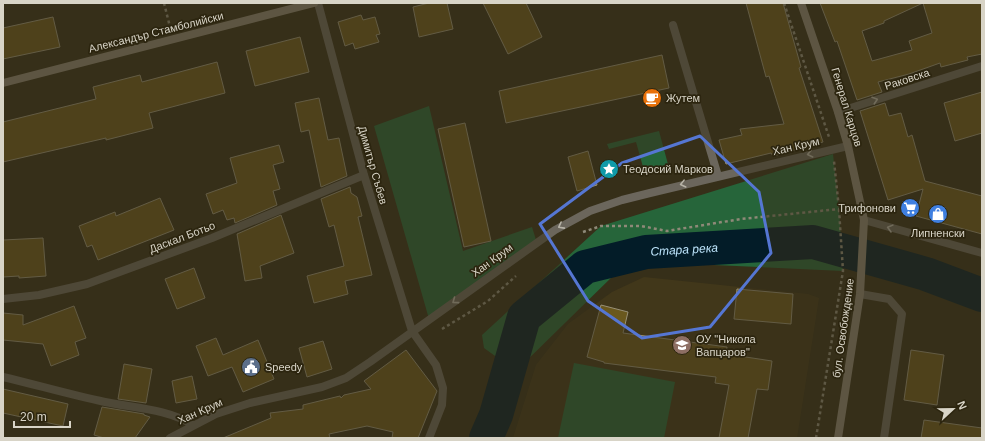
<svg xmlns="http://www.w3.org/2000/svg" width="985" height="441" viewBox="0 0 985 441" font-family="Arial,sans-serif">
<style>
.built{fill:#41371a}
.green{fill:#26653a}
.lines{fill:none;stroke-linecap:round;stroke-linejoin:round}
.river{stroke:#031c28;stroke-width:34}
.building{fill:#6a581e;stroke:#989077;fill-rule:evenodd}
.path{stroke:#8e8978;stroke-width:2.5;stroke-dasharray:3 3;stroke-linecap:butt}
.lane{stroke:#6b665c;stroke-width:8}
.street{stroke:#6b665c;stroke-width:8}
.secondary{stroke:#8c8474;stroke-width:8}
.oneway{stroke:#b7b3a7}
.marked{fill:none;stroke:#5576d3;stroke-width:3;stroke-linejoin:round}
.labels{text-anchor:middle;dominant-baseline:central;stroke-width:3.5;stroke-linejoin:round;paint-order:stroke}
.street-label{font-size:11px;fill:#d8d4c7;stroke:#2c250f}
.poi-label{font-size:11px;fill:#d8d4c7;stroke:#2c250f;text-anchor:start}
.water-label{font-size:12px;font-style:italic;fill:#bfe6fd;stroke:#2c250f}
</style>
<rect width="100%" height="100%" fill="#362f19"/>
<path class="built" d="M644,277l164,17 11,4 -22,140h-284l23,-73 32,-41 44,-32z"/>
<path class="green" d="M429,106l34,145 69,-24 5,16 -108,76 -55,-193z
M659,131l10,37 -24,6 -9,-32 -27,7 -2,-5z
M833,154l6,55 4,62 -196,-9 -31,11 -100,98 -32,-23 -2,-13 119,-109z
M574,363l101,19 -11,56h-106z"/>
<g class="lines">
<path class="river" id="s1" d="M486,438l10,-23 28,-98 61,-50 61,-15 167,-10 113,32 56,21"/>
</g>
<path class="building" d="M429,3h18l6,26 -34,8 -6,-30z
M483,3h43l16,34 -34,17z
M746,3h37l18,64 -2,1 24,74 -50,14 -2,-3 -45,11 -7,-24 23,-5 -2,-6 44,-5 -15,-48 -3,1z
M820,3h162v51l-15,3 1,3 -27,7 -1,-4 -31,11 -31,8 4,10 -25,8 -20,-59 -2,1zM923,3l9,30 -23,8 3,9 -40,11 -10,-30 22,-8v-2z
M361,15l2,5 12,-3 5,17 -4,1 3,7 -24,7 -2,-6 -8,3 -7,-24z
M53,17l7,30 -57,12v-31z
M300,37l9,35 -54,14 -9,-35z
M662,55l7,33 -163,35 -7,-32z
M217,62l8,31 -76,20 4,15 -47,12v-2l-103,24v-40l93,-23 -3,-12 47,-12 2,7z
M982,92v41l-27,8 -11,-38z
M319,98l9,42 11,-2 8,38 -26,11 -12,-57 -8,2 -6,-29z
M885,103l4,13 12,-3 7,24 4,-2 13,46 57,15v38l-66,-18 7,-27 -35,11 -28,-89z
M465,123l26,118 -27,6 -26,-118z
M279,145l5,17 -11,3 7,24 -7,2 4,14 -42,18 -1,-5 -7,2 -4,-10 -10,4 -7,-20 31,-11 -7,-25z
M588,151l9,34 -20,6 -9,-34z
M350,187l1,6 6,4 5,19 -4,1 14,58 -27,6 3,13 -34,9 -7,-27 37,-10 -10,-41 -5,2 -8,-28z
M160,198l14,32 -76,30 -6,-15 -5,2 -8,-21 36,-14 1,4z
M281,215l13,38 -34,13 2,12 -17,3 -8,-47z
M43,238l3,38 -27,2v-2l-16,1v-37z
M194,268l11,30 -28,11 -12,-30z
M737,289l56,5 -2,30 -57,-5z
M601,305l27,7 -5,21 104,14 -1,7 46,7 -4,29 -11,-1 -9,49h-29l10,-53 -14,-2 1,-6 -112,-14v-1l-17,-5z
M74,306l12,32 -11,4 4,13 -28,11 -8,-22 -40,-4v-27l20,2v10z
M216,338l7,17 35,-15 16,39 -31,13 -11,-25 -24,9 -12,-30z
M323,341l9,28 -25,8 -8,-29z
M406,350l31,41 -19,47h-26l1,-6 -26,-6 -38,8 1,4h-107l48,-20 -1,-5 33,-4v-4l37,-9 1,2 3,-3 27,-6 -7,-8z
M911,350l33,5 -7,50 -33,-5z
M124,364l28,5 -6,34 -28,-4z
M192,376l5,23 -21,4 -4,-22z
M3,389l65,15 -5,22 -60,-13z
M102,407l42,7v1l6,2 -15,21h-31l-10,-3z
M924,420l58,8v10h-61z"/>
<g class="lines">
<path class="path" d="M164,3l6,24
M784,3l45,134
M583,232l18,-6h40l26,5 74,-12 98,-10
M442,329l46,-28 28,-25
M816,438l27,-167 -4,-62 -5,-48"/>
<path class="lane" d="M673,25l45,151"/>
<path class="street" d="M318,3l46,172 48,156 24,34 7,23 -1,17 -13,33
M838,112l144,-46
M864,220l118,33
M860,294l29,5 13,15 -18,124
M3,299l36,-4 48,-11 125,-46 152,-63
M3,377c34,8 68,18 102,25 29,6 63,7 88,23
M170,438l46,-24 34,-11 72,-16 24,-9 24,-16 185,-132 35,-19 32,-11 28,-7 198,-47"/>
<path class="secondary" d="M801,3l37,109 10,34 16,74 -4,74 -22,144
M3,83l311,-80"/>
</g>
<defs><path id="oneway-chevron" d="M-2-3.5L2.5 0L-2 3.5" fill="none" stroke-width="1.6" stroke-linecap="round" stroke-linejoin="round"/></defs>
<g class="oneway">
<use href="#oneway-chevron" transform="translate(875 100) rotate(-18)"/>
<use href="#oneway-chevron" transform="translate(810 154) rotate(167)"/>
<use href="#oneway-chevron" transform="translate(683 184) rotate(166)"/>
<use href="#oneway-chevron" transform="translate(561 226) rotate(152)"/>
<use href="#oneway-chevron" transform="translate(890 228) rotate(-165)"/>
<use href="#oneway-chevron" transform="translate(455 301) rotate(144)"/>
</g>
<path d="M0 0H985V441H0ZM700,136l59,56 12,61 -61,74 -68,11 -54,-37 -48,-77 82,-61z" fill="#362f19" fill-opacity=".55" fill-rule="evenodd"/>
<path class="marked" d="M700,136l59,56 12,61 -61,74 -68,11 -54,-37 -48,-77 82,-61z"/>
<defs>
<symbol id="cafe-disc" viewBox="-11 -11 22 22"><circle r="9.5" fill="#e8710a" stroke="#2c250f"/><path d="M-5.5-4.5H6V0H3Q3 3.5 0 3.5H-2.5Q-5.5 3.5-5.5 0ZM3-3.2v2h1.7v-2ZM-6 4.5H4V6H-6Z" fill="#fff"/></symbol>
<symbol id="sight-disc" viewBox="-11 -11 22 22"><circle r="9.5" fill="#0f9aa8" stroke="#2c250f"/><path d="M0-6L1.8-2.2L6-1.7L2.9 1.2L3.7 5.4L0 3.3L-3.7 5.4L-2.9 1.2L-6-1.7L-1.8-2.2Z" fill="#fff"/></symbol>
<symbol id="supermarket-disc" viewBox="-11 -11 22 22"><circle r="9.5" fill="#3f7fe0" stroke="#2c250f"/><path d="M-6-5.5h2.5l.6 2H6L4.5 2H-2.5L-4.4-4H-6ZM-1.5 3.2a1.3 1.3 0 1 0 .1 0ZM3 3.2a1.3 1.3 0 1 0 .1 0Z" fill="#fff"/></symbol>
<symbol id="shop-disc" viewBox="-11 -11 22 22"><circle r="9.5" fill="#3f7fe0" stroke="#2c250f"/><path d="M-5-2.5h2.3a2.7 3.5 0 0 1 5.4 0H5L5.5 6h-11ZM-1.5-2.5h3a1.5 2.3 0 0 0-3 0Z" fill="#fff"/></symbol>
<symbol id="school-disc" viewBox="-11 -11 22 22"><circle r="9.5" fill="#8d6e63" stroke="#2c250f"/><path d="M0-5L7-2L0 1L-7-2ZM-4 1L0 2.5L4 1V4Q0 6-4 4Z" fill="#fff"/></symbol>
<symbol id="civic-disc" viewBox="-11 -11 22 22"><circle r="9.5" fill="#5c6f8a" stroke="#2c250f"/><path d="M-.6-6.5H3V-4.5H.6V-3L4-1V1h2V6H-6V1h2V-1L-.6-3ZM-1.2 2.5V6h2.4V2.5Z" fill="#fff"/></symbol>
</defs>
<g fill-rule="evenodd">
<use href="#cafe-disc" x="641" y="87" width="22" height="22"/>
<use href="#sight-disc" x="598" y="158" width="22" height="22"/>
<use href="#supermarket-disc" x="899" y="197" width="22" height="22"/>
<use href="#shop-disc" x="927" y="203" width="22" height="22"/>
<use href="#school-disc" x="671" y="334" width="22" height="22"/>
<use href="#civic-disc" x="240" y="356" width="22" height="22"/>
</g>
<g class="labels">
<g class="street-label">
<text transform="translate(156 32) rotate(-14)">Александър Стамболийски</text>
<text transform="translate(907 79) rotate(-18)">Раковска</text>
<text transform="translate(847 107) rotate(73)">Генерал Карцов</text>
<text transform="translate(796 146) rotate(-13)">Хан Крум</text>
<text transform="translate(373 165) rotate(74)">Димитър Събев</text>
<text transform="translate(182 237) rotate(-21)">Даскал Ботьо</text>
<text transform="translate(492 260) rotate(-36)">Хан Крум</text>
<text transform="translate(843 328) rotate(-82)">бул. Освобождение</text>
<text transform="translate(200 411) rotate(-24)">Хан Крум</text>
</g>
<g class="poi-label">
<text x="666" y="98">Жутем</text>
<text x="623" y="169">Теодосий Марков</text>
<text x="896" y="208" text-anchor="end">Трифонови</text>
<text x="938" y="233" text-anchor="middle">Липненски</text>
<text x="696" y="339">ОУ "Никола<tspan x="696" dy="13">Вапцаров"</tspan></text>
<text x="265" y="367">Speedy</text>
</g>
<g class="water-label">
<text stroke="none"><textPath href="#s1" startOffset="307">Стара река</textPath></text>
</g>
</g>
<rect width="985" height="441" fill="none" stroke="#d8d4c7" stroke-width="8"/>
<g transform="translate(953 409) rotate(68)" stroke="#2c250f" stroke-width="3" paint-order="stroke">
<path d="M0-3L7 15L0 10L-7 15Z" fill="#d8d4c7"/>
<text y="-6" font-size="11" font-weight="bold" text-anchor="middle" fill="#d8d4c7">N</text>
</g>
<path d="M14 421v6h56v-6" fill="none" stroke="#d8d4c7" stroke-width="2"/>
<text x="20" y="421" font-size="12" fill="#d8d4c7" stroke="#2c250f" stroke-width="3" paint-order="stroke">20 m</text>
</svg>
